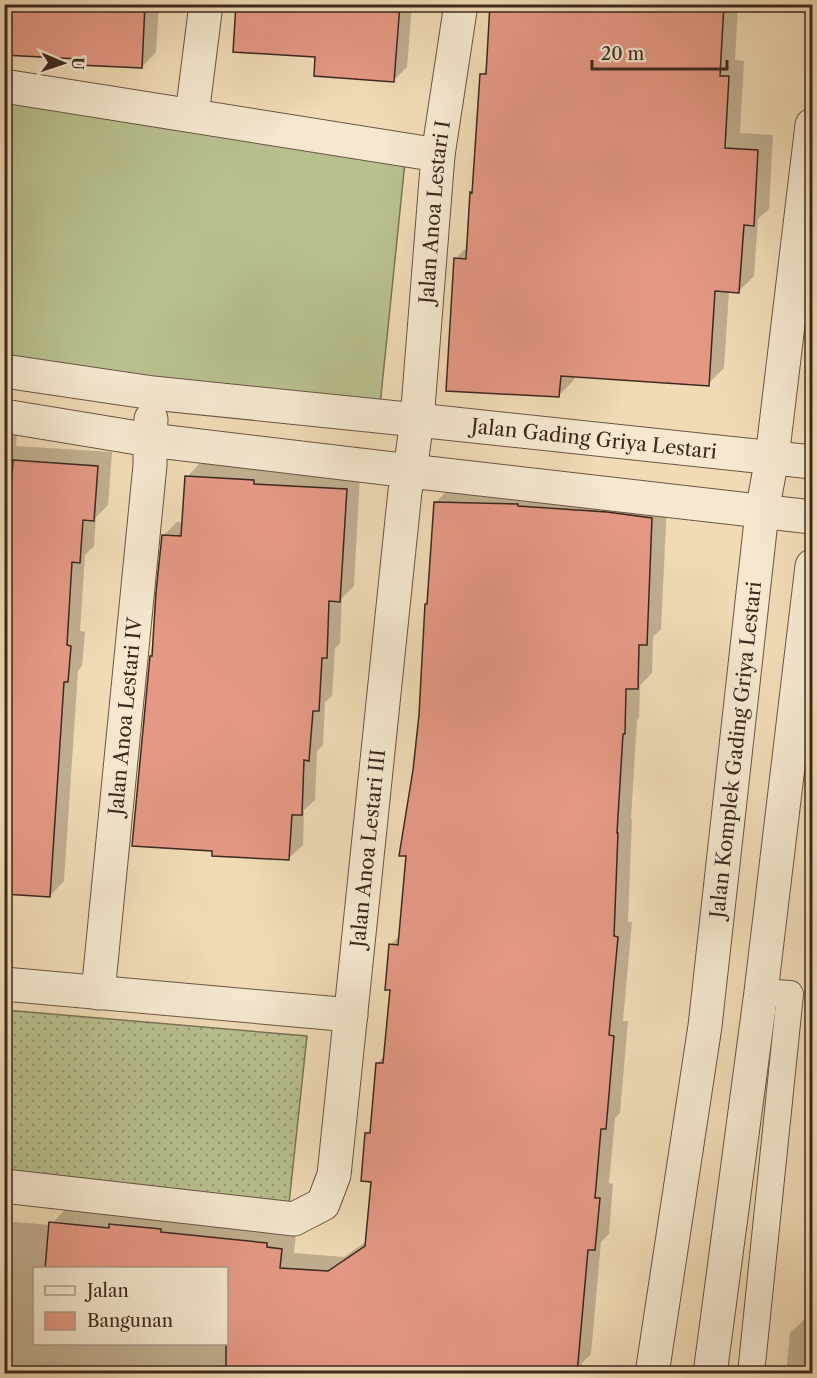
<svg xmlns="http://www.w3.org/2000/svg" width="817" height="1378" viewBox="0 0 817 1378" font-family="'Libre Caslon Text',serif">
<style>
.grass{fill:url(#grass-dots);stroke:#7a7456;stroke-width:1.5}
.pitch{fill:#b8c08e;stroke:#7a7456;stroke-width:1.5}
.shadow{fill:#0003;fill-rule:evenodd}
.building{fill:#e59985;stroke:#3d281e;stroke-width:1.5}
.lines{fill:none;stroke-linecap:round;stroke-linejoin:round}
.service-casing{stroke:#6a5544;stroke-width:28}
.minor-casing{stroke:#6a5544;stroke-width:35}
.service{stroke:#f5e8cf;stroke-width:26}
.minor{stroke:#f5e8cf;stroke-width:33}
.labels{text-anchor:middle;dominant-baseline:central;stroke-width:4.5;stroke-linejoin:round;paint-order:stroke}
.street-label{font-size:20px;fill:#3d281e;stroke:#f5e8cf}
</style>
<defs>
<pattern id="grass-dots" width="8" height="8" patternUnits="userSpaceOnUse" patternTransform="scale(1.5)"><rect width="8" height="8" fill="#b8c08e"/><path d="M2 2h.1M6 6h.1" fill="none" stroke="#979c73" stroke-width="1.8" stroke-linecap="round"/></pattern>
</defs>
<rect width="100%" height="100%" fill="#f0dbb5"/>
<filter id="stains"><feTurbulence type="fractalNoise" baseFrequency=".00333" numOctaves="4"/><feColorMatrix values="0 0 0 0 .2 0 0 0 0 .09 0 0 0 0 .02 0 0 0 .5 -.17"/></filter>
<radialGradient id="worn" r=".72"><stop offset=".6" stop-color="#630" stop-opacity="0"/><stop offset="1" stop-color="#630" stop-opacity=".3"/></radialGradient>
<path class="grass" d="M5,1010l302,26 -19,177 -283,-33z"/>
<path class="pitch" d="M4,96l401,66 -26,253 -374,-46z"/>
<path class="shadow" d="M4,4h155l-3,48 -14,15 -62,-10z
M237,4h175l-5,63 -14,14 -76,-25z
M492,4h246l-3,56 9,1 -4,72 33,2 -4,74 -11,10 -4,57 -15,15h-10l-5,77 -16,16 -133,-8 -1,4 -15,15 -104,-136 14,-14 3,-52 2,-2 8,-116 5,-6z
M4,432l13,1 -1,13 96,6 -4,53 -12,12 -2,29 -9,9 -5,76 5,1 -3,34 -4,5 -14,210 -14,15 -46,-3z
M200,463l67,4 93,9 -6,110 -12,12 -2,45 -5,5 -3,48 -7,6 -2,43 -6,6 -2,49 -11,10 -1,35 -14,13 -135,-204 9,-118 14,-14 7,1 3,-46z
M450,488l217,15 -6,126 -8,8 -1,36 -12,12 -1,33 -2,2 -6,99h1l-4,103h4l-9,99h5l-8,92 -5,5 -6,65 4,1 -4,50 -8,8 -10,112 -9,9 -1,11h-577v-153l47,4 15,-17 230,26 -2,19 50,4 23,-16 6,-60 -6,-48 4,-4 7,-66 7,-8 6,-66 -1,-44 10,-10 15,-165 20,-267zM34,1268h192v76h-192z
M812,1248v126h-26l4,-41 17,-16z"/>
<path class="building" d="M4,4h141l-3,64 -64,-3v-6l-74,-4z
M236,4h164l-6,78 -80,-6 1,-19 -82,-5z
M490,4h234l-4,72h9l-4,72 33,2 -4,76 -10,-1 -5,68 -24,-2 -6,95 -148,-10 -2,21 -113,-6 8,-133 12,1 4,-67 2,1 8,-119h6z
M13,460l85,6 -4,55 -11,-1 -3,43 -8,-1 -5,83 4,1 -3,36h-4l-14,215 -46,-3v-338l3,-38h2z
M185,476l69,4v4l93,5 -7,113 -11,-1 -2,57h-5l-3,53h-6l-4,50 -5,-1 -2,55h-10l-3,45 -77,-4v-5l-80,-5 18,-190h2l4,-64 6,-57 19,1z
M434,502l84,2v2l89,6 45,6 -5,127h-8l-1,44h-12l-1,45h-2l-6,99h1l-4,103 4,1 -9,98 5,1 -8,93h-5l-6,69h5l-5,52h-7l-11,124h-351v-105h-181l4,-47 60,6v-4l52,5v3l106,11v4l15,2 -2,19 48,3 37,-25 6,-64 -10,-1 4,-48h5l6,-70h7l7,-73h-5l4,-46 9,1 8,-89h-7l14,-86 6,-55 6,-111h2z"/>
<g class="lines">
<defs>
<path id="service" d="M751,1374l39,-380 -29,-2"/>
<g id="minor">
<path d="M4,86l434,69"/>
<path d="M192,115l14,-111"/>
<path id="s1" d="M4,371l149,22 264,27 395,42"/>
<path d="M4,416l146,24 260,31 402,46"/>
<path d="M4,984l347,31"/>
<path id="s2" d="M98,993l52,-528v-25l1,-21"/>
<path id="s3" d="M4,1186l290,33 29,-15 11,-29 71,-684 5,-20 7,-51 21,-265 23,-151"/>
<path id="s4" d="M652,1374l53,-348 57,-514 10,-54 40,-333"/>
<path d="M710,1374l51,-382 51,-426"/>
</g>
</defs>
<use href="#service" class="service-casing"/>
<use href="#minor" class="minor-casing"/>
<use href="#service" class="service"/>
<use href="#minor" class="minor"/>
</g>
<g class="labels">
<g class="street-label">
<text stroke="none"><textPath href="#s3" startOffset="1324">Jalan Anoa Lestari I</textPath></text>
<text stroke="none"><textPath href="#s1" startOffset="594">Jalan Gading Griya Lestari</textPath></text>
<text stroke="none"><textPath href="#s2" startOffset="278">Jalan Anoa Lestari IV</textPath></text>
<text stroke="none"><textPath href="#s4" startOffset="630">Jalan Komplek Gading Griya Lestari</textPath></text>
<text stroke="none"><textPath href="#s3" startOffset="684">Jalan Anoa Lestari III</textPath></text>
</g>
</g>
<rect width="817" height="1378" fill="none" stroke="#f0dbb5" stroke-width="24"/>
<rect x="6" y="6" width="805" height="1366" fill="none" stroke="#3d281e" stroke-width="3"/>
<rect x="12" y="12" width="793" height="1354" fill="none" stroke="#3d281e" stroke-width="1.5"/>
<rect x="33" y="1267" width="195" height="78" fill="#f5e8cf" stroke="#ab9b88" stroke-width="1.5"/>
<rect x="45" y="1286" width="30" height="9" fill="#f5e8cf" stroke="#ab9b88" stroke-width="1.5"/>
<text x="87" y="1297" font-size="18" fill="#3d281e">Jalan</text>
<rect x="45" y="1312" width="30" height="18" fill="#e59985" stroke="#ab9b88" stroke-width="1.5"/>
<text x="87" y="1327" font-size="18" fill="#3d281e">Bangunan</text>
<g transform="translate(63 63) rotate(92)" stroke="#f5e8cf" stroke-width="4.5" paint-order="stroke">
<path d="M0-4.5L10 22L0 15L-10 22Z" fill="#3d281e"/>
<text y="-9" font-size="16" font-weight="bold" text-anchor="middle" fill="#3d281e">U</text>
</g>
<path d="M592 60v9h135v-9" fill="none" stroke="#3d281e" stroke-width="3"/>
<text x="601" y="60" font-size="18" fill="#3d281e" stroke="#f5e8cf" stroke-width="4.5" paint-order="stroke">20 m</text>
<rect width="100%" height="100%" filter="url(#stains)"/>
<rect width="100%" height="100%" fill="url(#worn)"/>
</svg>
